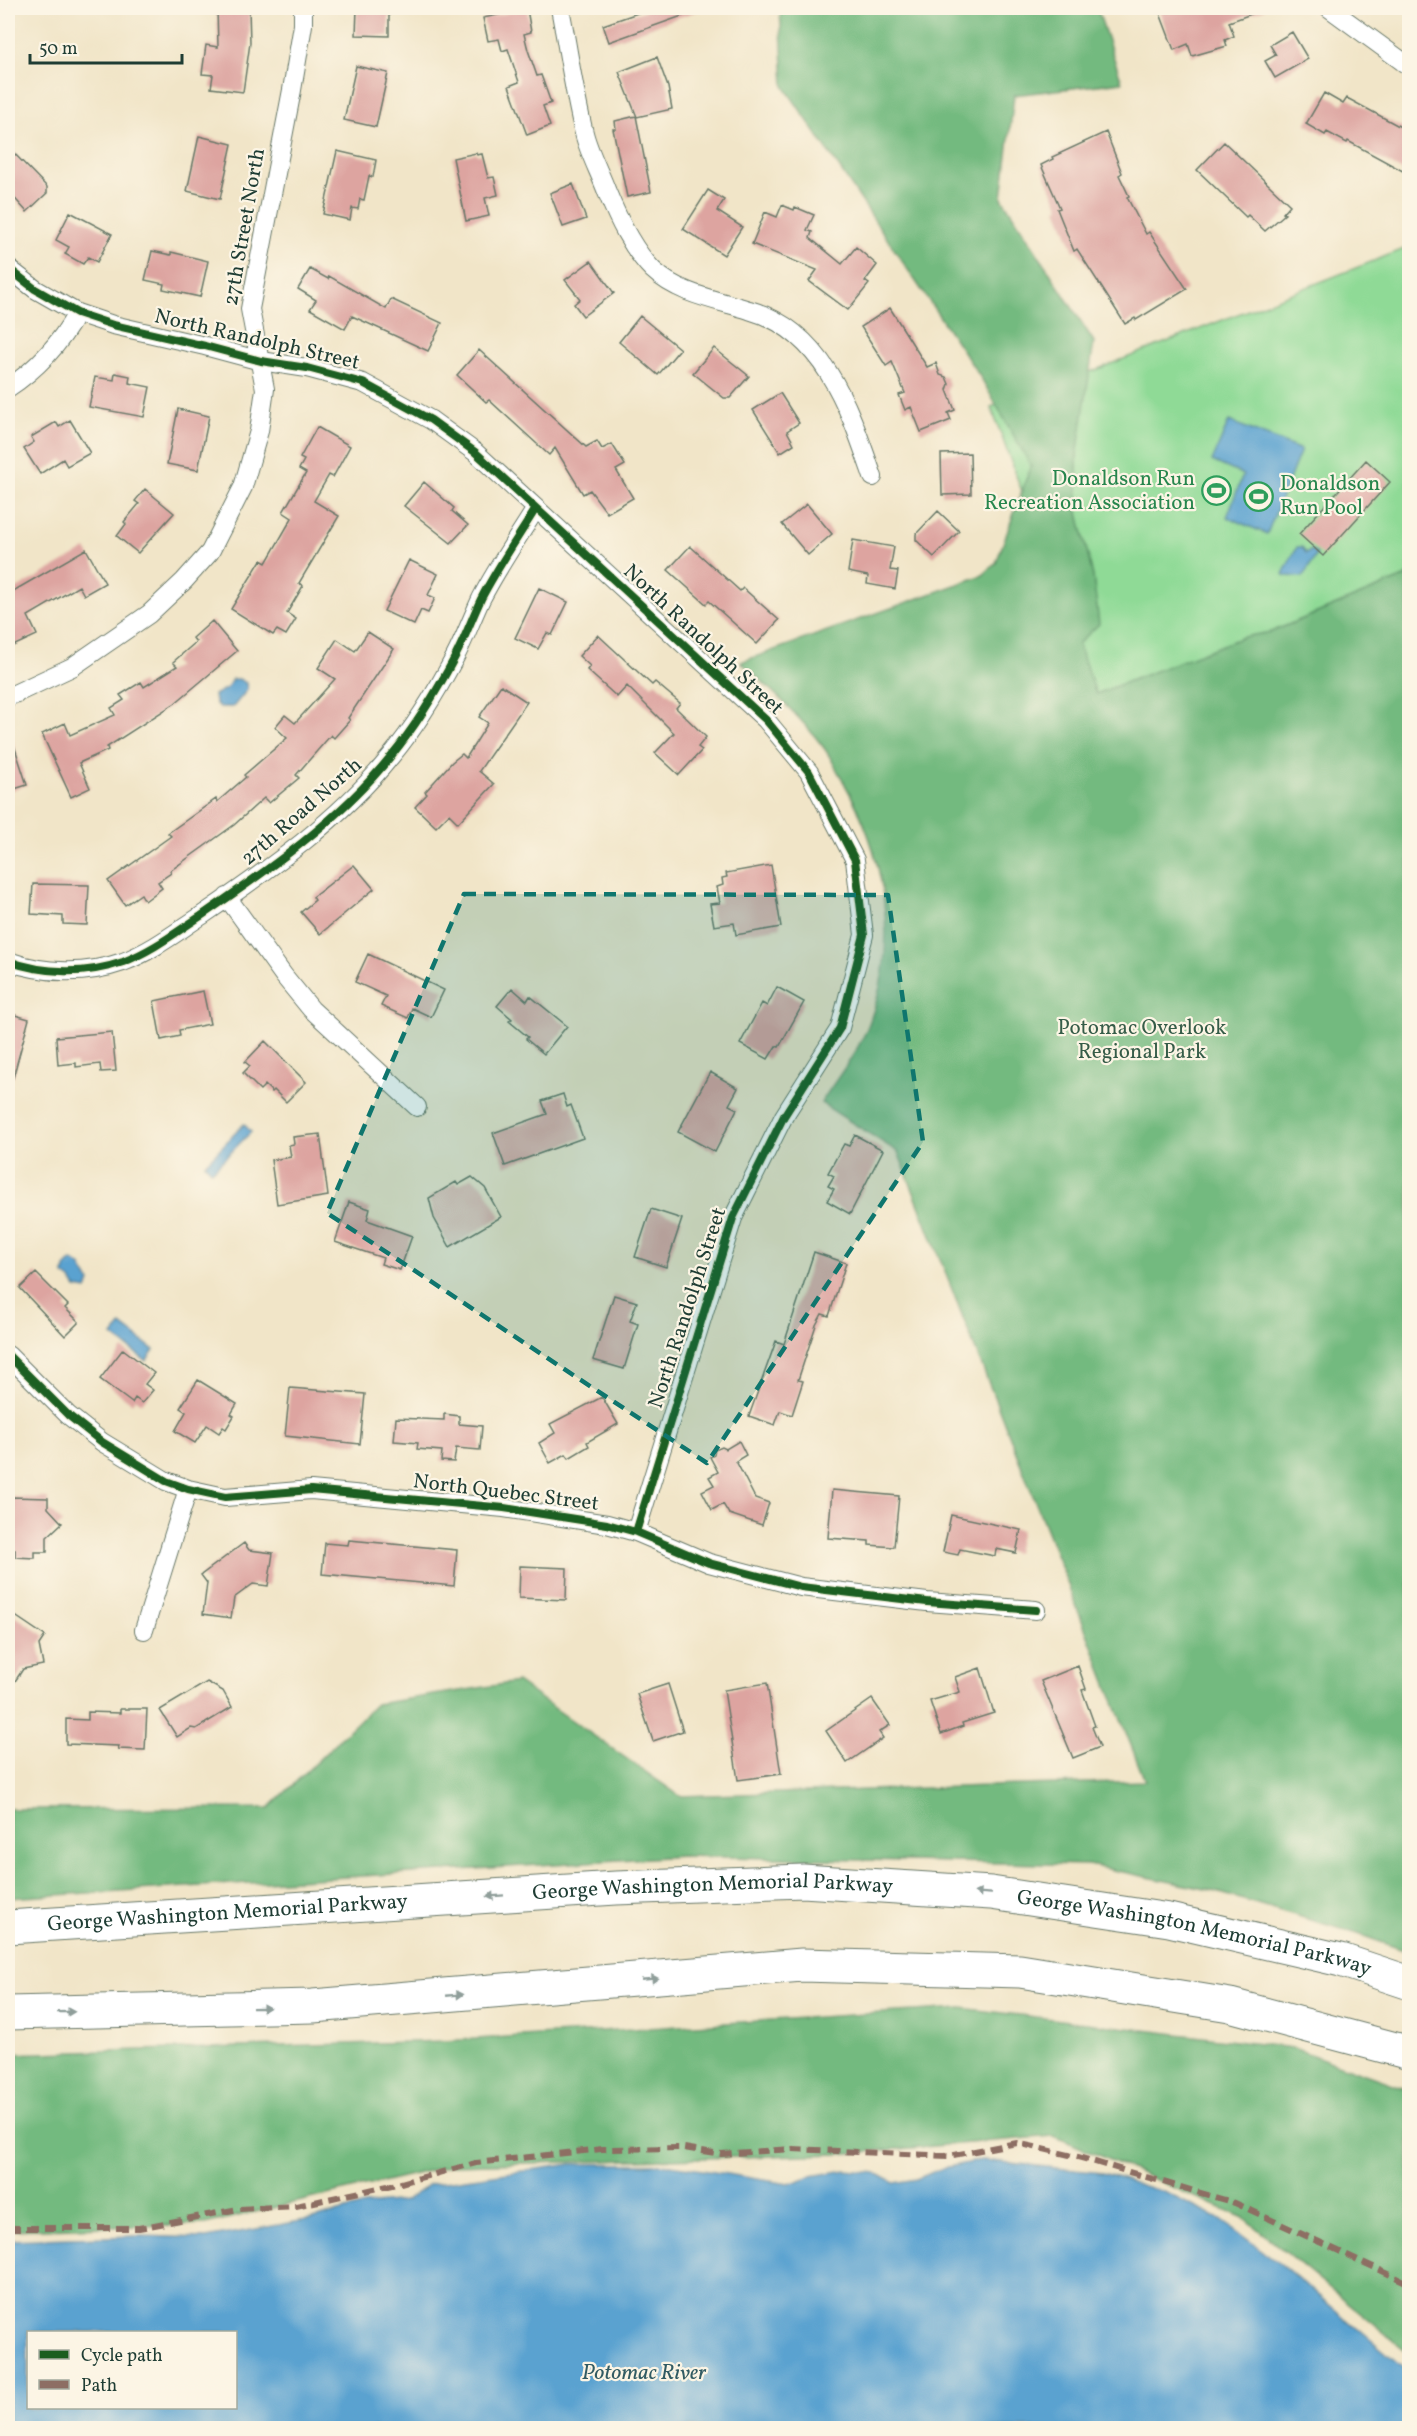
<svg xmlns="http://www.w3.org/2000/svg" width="1417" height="2436" viewBox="0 0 1417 2436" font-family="Vollkorn,serif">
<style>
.green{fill:#8fda96;stroke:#578c65;stroke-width:1.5}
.forest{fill:#73ba7f;stroke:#497c5a;stroke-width:1.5}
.water{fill:#5aa2d0;stroke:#3c7082;stroke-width:1.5;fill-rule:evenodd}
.building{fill:#dda4a0}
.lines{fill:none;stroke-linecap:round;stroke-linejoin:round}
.minor-casing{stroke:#687868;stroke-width:20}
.motorway-casing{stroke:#687868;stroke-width:35}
.minor{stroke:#fff;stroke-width:18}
.motorway{stroke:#fff;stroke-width:33}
.quiet{stroke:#8d6e63;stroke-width:6;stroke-dasharray:12 6;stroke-linecap:butt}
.cycleway-casing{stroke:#fcf5e5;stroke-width:11}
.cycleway{stroke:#1b5e20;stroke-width:8}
.oneway{fill:#8f9e9a}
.marked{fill:#0f766e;fill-opacity:0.2;stroke:#0f766e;stroke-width:4.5;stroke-dasharray:12 8;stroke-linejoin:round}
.labels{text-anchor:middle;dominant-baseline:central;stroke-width:4.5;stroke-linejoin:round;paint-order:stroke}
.street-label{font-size:21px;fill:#1f3d34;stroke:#fcf5e5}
.leisure-label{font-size:21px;fill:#27864d;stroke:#fcf5e5;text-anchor:end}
.park-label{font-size:21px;fill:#355c48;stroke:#fcf5e5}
.water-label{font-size:22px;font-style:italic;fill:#315b63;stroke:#fcf5e5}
</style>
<rect width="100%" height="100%" fill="#fcf5e5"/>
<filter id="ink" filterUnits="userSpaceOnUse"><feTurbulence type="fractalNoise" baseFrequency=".0167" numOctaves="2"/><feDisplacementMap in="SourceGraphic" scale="12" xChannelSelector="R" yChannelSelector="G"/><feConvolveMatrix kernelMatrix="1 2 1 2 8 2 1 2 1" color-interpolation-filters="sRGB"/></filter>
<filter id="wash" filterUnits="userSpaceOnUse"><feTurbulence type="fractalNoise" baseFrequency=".008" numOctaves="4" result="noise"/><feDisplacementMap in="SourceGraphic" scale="24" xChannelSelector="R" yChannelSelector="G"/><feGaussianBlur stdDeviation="1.35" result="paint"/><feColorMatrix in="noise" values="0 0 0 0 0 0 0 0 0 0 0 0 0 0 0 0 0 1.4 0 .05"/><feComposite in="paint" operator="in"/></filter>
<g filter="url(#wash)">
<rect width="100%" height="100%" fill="#f1e5c8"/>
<path class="green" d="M1409,247v328l-138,57 -175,62 -105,-287 84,-29z"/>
<path class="forest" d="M780,8h317l25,74 -108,13 -12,103 92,144 -17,114 1,57 15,63 6,48 -21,20 18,50 147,-57 28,-5 138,-57v1377l-51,-18 -148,-44 -121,-25 -407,-9 -674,42v-89l261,-1 107,-104 141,-22 163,114 465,-15 -247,-629 -77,-49c16,-26 39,-53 49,-82 30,-82 15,-168 -28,-242 -6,-10 -11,-22 -18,-31 -24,-32 -54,-59 -83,-86l242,-87 13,-12 35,-97 -50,-88 -197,-292z
M961,2008l332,40 116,42v263l-165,-135 -190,-82 -215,18 -386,11 -248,59 -197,6v-176l437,-13z"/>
<path class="water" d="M1229,421l72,29 -34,84 -40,-17 16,-42 -31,-14z
M1297,547h5l4,6 6,-3 5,4 -14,23 -18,-1 -2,-2z
M232,679h7l7,4 1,7 -14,17h-14l-4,-4 -1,-8 13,-7z
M244,1124l7,8 -39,39 -7,-7z
M72,1261l8,4 10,17 -3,8 -11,-2 -5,-8 -7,-5 1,-7z
M121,1325l33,25 -8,11 -33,-25z
M982,2160l121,13 63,20 55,27 61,45 127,107v56h-1401v-188l129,-4 69,2 111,-20 48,-13 40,-4 25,-17 142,-20h93l124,20 22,-8 35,-6 30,3 18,10 22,-4 27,-11zM28,2332h208v76h-208z"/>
<g id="blocks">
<path class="building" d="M217,8h32l1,35 -7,49 -32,-4 2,-13 -11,-1 4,-29 12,2z
M357,8h32v28l-33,-1z
M652,8h47v2l-90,32 -6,-17z
M1158,8h106l1,1 -36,13 5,14 -9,4 2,6 -35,10 -4,-12 -14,6z
M527,9l4,23 -7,2 4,16 9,26 4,-1 10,28 -8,3 7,20 -23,9 -18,-49 10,-4 -11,-33 -6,2 -3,-12 -11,2 -5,-23z
M1292,32l16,27 -33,19 -10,-17 11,-6 -6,-10z
M657,57l11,30 4,22 -35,8 -18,-45z
M356,66l32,7 -12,54 -32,-7z
M1324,93l19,11 4,-6 63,34v43l-62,-34 -1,2 -20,-11 -2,3 -19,-11z
M636,116l15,76 -24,5 -14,-68h3l-1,-8z
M1106,132l16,41 -3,2 10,21 -2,1 19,37 3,-2 38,57 -51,31 -1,-2 -10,6 -48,-75 -3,2 -17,-42 3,-1 -19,-43 12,-6 -1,-2z
M199,136l33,8 -12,55 -33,-8z
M1224,142l66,63 -7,8 2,1 -20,17 -17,-16 -2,2 -49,-47z
M8,147l39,40v6l-20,19 -19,-21z
M337,151l39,9 -3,17 -4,-1 -5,24 -4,-1 -2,10 -6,-1 -2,12 -27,-6z
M476,153l1,2 5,-1 6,24 6,-1 4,18 -13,3 4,18 -23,5 -13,-63z
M573,184l13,35 -23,8 -13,-34z
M708,190l16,10 -7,11 25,16 -18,28 -41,-26z
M782,205l12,5 1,-3 19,8 -7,15 5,2 -2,6 32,26 14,-17 21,18 -12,16 4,3 -21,26 -39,-29 8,-11 -65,-26 13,-32 12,5z
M70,212l42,22 -15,28 -9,-5 -5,7 -18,-10 4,-7 -13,-7z
M152,251l19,4v-3l37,9 -8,36 -37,-8 1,-5 -19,-4z
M591,261l23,32 -31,23 -9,-12 6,-5 -15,-19z
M310,269l18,10 1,-3 57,33 5,-10 51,24 -14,28 -76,-35 -7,13 -35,-20 6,-9 -18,-11z
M890,308l37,59 9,-4 4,12 6,2 3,7 -2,6 8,20 -7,3 3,7 -30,12 -10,-25 -6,3 -6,-15 6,-2 -13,-31 -6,4 -25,-39z
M640,316l40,33 -22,26 -39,-33z
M714,348l35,28 -19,22h-6l-31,-25z
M479,350l107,97 11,-6 5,8 10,-5 13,21 -9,5 17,28 -26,15 -17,-23 -7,4 -28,-46 -6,7 -60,-55 -3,2 -29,-27z
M115,373l15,3 -1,7 21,4 -6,30 -55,-10 6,-30 19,3z
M780,393l19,30 -12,8 7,13 -14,9 -27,-43z
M178,409l31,7 -11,54 -31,-6z
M70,420l20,33 -23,13 -4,-7 -23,15 -16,-25 10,-7 -3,-5 25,-15 3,5z
M317,427l33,19 -17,31 -4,-2 -15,26 25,15 -40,67 4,3 -16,27 9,6 -10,16 -9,-5 -4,5 -42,-26 30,-49 5,3 26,-45 -9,-6 23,-39 -7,-4 5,-9 -4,-2z
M970,453l1,41 -29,1 -1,-41z
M1366,460l24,22 -67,74 -24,-22z
M424,482l30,26 -2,3 16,14 -17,18 -47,-37z
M145,489l29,24 -36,40 -21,-17 9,-12 -2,-2 15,-18 -4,-3z
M807,504l25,30 -24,21 -26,-31z
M938,511l21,20 -25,26 -18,-17v-6z
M853,540l41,7 -4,23 8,1 -3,18 -28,-5 1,-8 -20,-4z
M690,546l50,45 3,-3 36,32 -22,24 -48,-43 -3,3 -38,-34z
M86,549l19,34 -21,12 -5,-9 -51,30 9,19 -24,11 -5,-14v-38z
M409,560l29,14 -10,21 7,3 -7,15 -7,-3 -7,15 -30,-14z
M539,588l29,14 -16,33 -5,-2 -9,16 -23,-11z
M212,621l25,30 -63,53 -67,43 1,3 -29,13 11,25 -19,9 -29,-63 23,-11 5,12 45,-20 -4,-7 13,-8 -4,-5 21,-13 3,5 33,-21 -4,-4 23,-20 -3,-4z
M368,632l26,17 -46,69 2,2 -16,18 -3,-3 -35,40 3,3 -30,25 -5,-5 -30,27 -64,46 1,2 -13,9 4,6 -17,13 -4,-7 -16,11 -17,-24 63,-45 -3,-3 48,-34 1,3 29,-25 -2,-2 43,-37 -12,-11 10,-12 10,8 40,-44 -17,-11 19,-29 18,12z
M598,635l54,50 3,-3 25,21 -4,5 30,29 -8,10 4,3 -23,25 -24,-22 19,-20 -47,-47 -10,11 -30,-27 3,-4 -11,-10z
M501,685l26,17 -48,69 15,13 -36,39 -9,-9 -13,13 -21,-20 12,-13 -2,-2 27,-30 10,-8 4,4 22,-35 -9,-6z
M8,736h3l16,49 -19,6z
M354,865l20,24 -54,45 -19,-22 14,-12 -2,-3z
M771,865l10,62 -45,8 -2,-12 -20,3 -4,-22 10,-1 -3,-16 6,-2 -1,-7 5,-1 -1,-4z
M33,884l56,1 -2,40 -24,-1v-8l-32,-2z
M368,954l76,36 -13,27 -19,-9 -4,10 -27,-12 5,-10 -31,-14z
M777,987l27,15 -25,45 -3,-1 -8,13 -28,-15 22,-41 5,3z
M512,988l15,13 3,-5 37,30 -23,28 -18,-15 2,-2 -19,-16 3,-2 -15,-13z
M203,991l7,33 -31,6 1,6 -19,4 -7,-39z
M8,1013l21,6 -16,59 -5,-1z
M112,1032l4,39 -15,1 -1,-8 -24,3v-4l-18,2 -2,-28z
M265,1041l41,41 -20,20 -12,-12 -2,2 -7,-7 -5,5 -17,-17 7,-7 -5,-4z
M710,1072l28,16 -9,17 8,4 -22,43 -37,-20z
M563,1094l4,13 4,-2 12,33 -78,28 -12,-33 54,-19 -5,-13z
M320,1134l8,62 -51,8 -6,-44 20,-3 -2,-12 5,-1 -1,-7z
M855,1135l28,15 -33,64 -23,-13 7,-12 -6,-3 6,-10 -6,-3 16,-29 5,2z
M472,1177l13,11 16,29 -51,30 -16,-29 -5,-20 27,-16 2,3z
M349,1202l21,7 -3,11 45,16 -12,34 -19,-6 2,-6 -48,-16z
M651,1209l31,10 -16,48 -31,-10z
M814,1252l32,11 -17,53 -7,-2 -6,11 -18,55 5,1 -11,34 -12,-4 -5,14 -26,-9 27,-75 8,3z
M36,1273l32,32 -3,3 14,14 -14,14 -45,-48z
M614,1295l23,7 -7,19 8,3 -14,45 -31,-9z
M123,1349l31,24 -9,11 8,6 -11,13 -7,-5 -3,5 -32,-24z
M198,1380l39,24 -6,10 3,2 -8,13 -3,-2 -4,6 -12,-8 -12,18 -20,-12 11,-19 -6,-4z
M290,1388l75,6 -5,50 -75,-8z
M602,1397l16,27 -31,18 2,4 -20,12 -3,-4 -16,9 -11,-20 16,-10 -5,-9z
M444,1414l15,2v8l23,2 -2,24 -24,-2 -2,14 -13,-1 1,-10 -25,-2 1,-6 -24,-2 2,-23 48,2z
M739,1441l7,14 -10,6 19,37 14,5 -7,22 -33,-11 -6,-10 -11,6 -10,-19 12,-6 -5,-8 9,-5 -8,-15 4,-2 1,-5 7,-3 4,2z
M832,1490l67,6 -5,51 -25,-2v-4l-41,-3z
M10,1497l38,1v10l14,15 -15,14v15h-12v6l-20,-1v-7h-7v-51z
M951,1515l70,15 -5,23 -20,-4 -1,7 -35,-7 -2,6 -15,-3z
M349,1540l108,10 -3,36 -132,-12 3,-31 23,2z
M244,1543l5,7 24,3 -5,33 -15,-2 -19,14 -3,20 -28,-4 4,-31 -6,-8z
M520,1566l47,2 -1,32 -47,-2z
M8,1611l37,25 -6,9 4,20 -20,4 -15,23z
M1078,1666l8,23 -4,1 13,36 -3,1 8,20 -27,11 -32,-77z
M980,1668l14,45 -32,10 1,3 -22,8 -11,-33 30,-9 -5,-15z
M207,1682l16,9 9,16 -36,22 -5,-1 -14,9 -17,-27z
M767,1683l14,91 -43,6 -14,-90z
M668,1684l15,47 -30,10 -16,-47z
M872,1699l18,26 -11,7 4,6 -36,25 -21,-32z
M120,1709h27l-2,41 -27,-1 1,-3 -53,-2v-25l22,1v-8l32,1z"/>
</g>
</g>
<g filter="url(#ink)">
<use href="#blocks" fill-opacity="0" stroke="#687868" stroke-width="1.5"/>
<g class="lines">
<defs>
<path id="minor" d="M560,8c8,41 14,84 24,125 5,20 16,40 23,59 11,27 25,57 46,78 25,24 64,30 96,40 76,21 101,101 124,167
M1329,8l81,59
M8,268l27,21 42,24 36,12 92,21 56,15 46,7 56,15 68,37 44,32 291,268 43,52 46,88 9,75 -24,93 -56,88 -51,102 -97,314
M8,388c29,-19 52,-44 69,-75
M8,697l64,-30 77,-53 35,-33 26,-29 33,-65 16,-56 6,-42 -15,-80 42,-219 11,-65v-17
M227,897l57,79 27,33 106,98
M8,961c36,13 78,14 115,1 29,-11 52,-29 78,-46 67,-46 139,-96 190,-160 25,-30 46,-65 64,-99 10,-19 17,-39 26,-58 16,-31 36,-60 54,-89
M8,1355l60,60 34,27 64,39 22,8 37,8 86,-7 193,18 103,16 29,8 73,31 92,24 126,15 109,8
M144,1630l44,-141"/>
<g id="motorway">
<path id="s1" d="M8,1927l608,-39 187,-7 188,12 178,27 172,40 69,23"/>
<path d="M8,2013l305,-7 489,-41 218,6 210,34 180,48"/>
</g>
</defs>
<use href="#minor" class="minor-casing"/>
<use href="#motorway" class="motorway-casing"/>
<use href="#minor" class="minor"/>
<use href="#motorway" class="motorway"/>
<path class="quiet" d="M8,2228h131l99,-19 58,-3 101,-22 79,-21 126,-14 82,-1 37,6 72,-5 156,7 68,-13 61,14 157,46 175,81"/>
<defs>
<path id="cycleway" d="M8,268l27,21 42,24 36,12 92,21 56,15 46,7 56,15 68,37 44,32 291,268 43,52 46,88 9,75 -24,93 -56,88 -51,102 -97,314
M8,961c36,13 78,14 115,1 29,-11 52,-29 78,-46 67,-46 139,-96 190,-160 25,-30 46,-65 64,-99 10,-19 17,-39 26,-58 16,-31 36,-60 54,-89
M8,1355l60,60 34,27 64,39 22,8 37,8 86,-7 193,18 103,16 29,8 73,31 92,24 126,15 109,8"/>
</defs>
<use href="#cycleway" class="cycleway-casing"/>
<use href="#cycleway" class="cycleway"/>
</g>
<defs><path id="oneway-solid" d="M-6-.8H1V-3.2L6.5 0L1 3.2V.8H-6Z" transform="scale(1.5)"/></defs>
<g class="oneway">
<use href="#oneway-solid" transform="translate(983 1893) rotate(-176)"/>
<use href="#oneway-solid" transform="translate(495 1896) rotate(176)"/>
<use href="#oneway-solid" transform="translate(650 1979) rotate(-5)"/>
<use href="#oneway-solid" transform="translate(455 1995) rotate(-5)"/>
<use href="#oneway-solid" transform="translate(261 2008) rotate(-1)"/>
<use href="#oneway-solid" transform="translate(66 2012) rotate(-1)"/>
</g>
</g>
<path class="marked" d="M464,894l424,1 35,247 -216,321 -380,-250z"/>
<defs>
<symbol id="stadium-ring" viewBox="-11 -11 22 22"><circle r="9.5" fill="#fcf5e5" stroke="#2e9e5b" stroke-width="1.5"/><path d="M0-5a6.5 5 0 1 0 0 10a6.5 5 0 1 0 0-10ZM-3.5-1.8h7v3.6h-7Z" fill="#2e9e5b"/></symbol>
</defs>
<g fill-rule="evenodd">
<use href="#stadium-ring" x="1200" y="474" width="33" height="33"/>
<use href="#stadium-ring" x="1242" y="480" width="33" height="33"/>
</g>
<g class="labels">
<g class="street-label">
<text transform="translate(245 227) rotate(-80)">27th Street North</text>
<text transform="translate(257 340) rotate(13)">North Randolph Street</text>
<text transform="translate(703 640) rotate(43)">North Randolph Street</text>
<text transform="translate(302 812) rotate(-41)">27th Road North</text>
<text transform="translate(688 1308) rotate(-72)">North Randolph Street</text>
<text transform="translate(506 1493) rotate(7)">North Quebec Street</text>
<text stroke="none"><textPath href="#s1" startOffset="706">George Washington Memorial Parkway</textPath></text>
<text stroke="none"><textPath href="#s1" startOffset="220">George Washington Memorial Parkway</textPath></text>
<text stroke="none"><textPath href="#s1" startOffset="1192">George Washington Memorial Parkway</textPath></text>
</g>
<g class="leisure-label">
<text x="1195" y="479">Donaldson Run<tspan x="1195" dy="24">Recreation Association</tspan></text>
<text x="1280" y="484" text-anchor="start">Donaldson<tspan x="1280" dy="24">Run Pool</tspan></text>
</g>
<g class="park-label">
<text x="1142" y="1028">Potomac Overlook<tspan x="1142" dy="24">Regional Park</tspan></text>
</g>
<g class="water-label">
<text x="644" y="2373">Potomac River</text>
</g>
</g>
<rect width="1417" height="2436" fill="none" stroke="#fcf5e5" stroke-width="30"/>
<rect x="27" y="2331" width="210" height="78" fill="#fcf5e5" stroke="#a4ab9e" stroke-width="1.5"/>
<rect x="39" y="2350" width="30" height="9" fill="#1b5e20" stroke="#a4ab9e" stroke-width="1.5"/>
<text x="81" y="2361" font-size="18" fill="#1f3d34">Cycle path</text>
<rect x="39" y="2380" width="30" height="9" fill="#8d6e63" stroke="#a4ab9e" stroke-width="1.5"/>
<text x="81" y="2391" font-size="18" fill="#1f3d34">Path</text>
<path d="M30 54v9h152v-9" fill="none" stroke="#1f3d34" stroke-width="3"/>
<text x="39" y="54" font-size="18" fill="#1f3d34" stroke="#fcf5e5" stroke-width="4.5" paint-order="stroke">50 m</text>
</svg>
